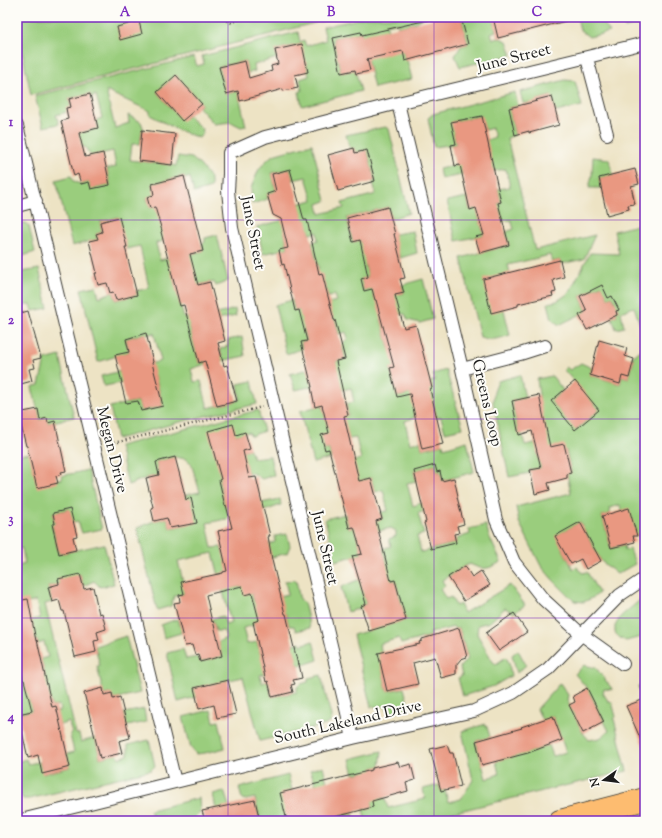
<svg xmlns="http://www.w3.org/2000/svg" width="662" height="838" viewBox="0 0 662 838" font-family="'Sorts Mill Goudy',serif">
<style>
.green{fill:#9acd7d;stroke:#5b744c}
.building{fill:#e99881}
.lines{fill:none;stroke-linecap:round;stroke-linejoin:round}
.street-casing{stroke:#3b3a35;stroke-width:14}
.highway-casing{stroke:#3b3a35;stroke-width:24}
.path{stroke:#3b3a35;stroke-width:2.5;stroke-dasharray:1 3;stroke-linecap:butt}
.street{stroke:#fff;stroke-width:12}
.highway{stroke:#fdbc6f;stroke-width:22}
.grid{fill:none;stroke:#7b2cbf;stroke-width:1;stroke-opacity:0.55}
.labels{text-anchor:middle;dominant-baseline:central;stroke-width:4;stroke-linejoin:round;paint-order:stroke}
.street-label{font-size:16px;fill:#1c1c1c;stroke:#fdfcf7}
.neatline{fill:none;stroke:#7b2cbf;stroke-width:1.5}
.grid-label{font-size:13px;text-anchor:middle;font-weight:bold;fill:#7b2cbf}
</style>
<rect width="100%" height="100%" fill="#fdfcf7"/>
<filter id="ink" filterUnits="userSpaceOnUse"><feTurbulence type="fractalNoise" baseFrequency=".025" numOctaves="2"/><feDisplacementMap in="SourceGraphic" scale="8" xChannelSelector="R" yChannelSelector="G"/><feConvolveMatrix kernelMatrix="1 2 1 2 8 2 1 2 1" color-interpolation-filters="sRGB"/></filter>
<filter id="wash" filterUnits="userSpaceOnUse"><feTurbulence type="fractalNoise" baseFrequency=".012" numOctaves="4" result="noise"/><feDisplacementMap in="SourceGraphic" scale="16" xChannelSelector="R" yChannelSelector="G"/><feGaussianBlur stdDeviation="0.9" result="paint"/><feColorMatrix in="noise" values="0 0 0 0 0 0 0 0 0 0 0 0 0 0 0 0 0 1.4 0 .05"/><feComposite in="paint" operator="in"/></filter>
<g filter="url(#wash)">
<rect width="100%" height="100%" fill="#ede3c4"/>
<path class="green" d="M17,17h321l-307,78 -14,-69z
M366,17h60l-4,1 -8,5 -16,4 -1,-4 -11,2 2,4 15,22 2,9h2l5,19 -38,9 -13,-56 -28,6 8,35 14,-3 6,21 -59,15 -3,-14 3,-1 -2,-12 9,-3 -8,-32 -26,6 2,8 -23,7 1,6 -7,2 -3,-12 -26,6 7,27 12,-3 8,35 -5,1 -10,-5 -17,2 -15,-17 3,-3 -26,-29 -19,17 19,22 3,-2 6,7 3,-3 14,13 1,4 -4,5 -21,-8 -28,-15v-4l-44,-20 9,37 14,-5 -1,-8 13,7 3,8h-2l-2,14h-8l-2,16 42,5 4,1 2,-10 14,2 8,7 11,14v9l-17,5 -4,-16 -5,2 -1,-3 -32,8 2,11 -7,3 3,10 5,-1 7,16 1,18 -7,2 4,17 8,-2v2l35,-9 -1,-7 3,-2v-4l12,-3 11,46 -12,5 -2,-4 -4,1v-1l-12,3 -25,-9 11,42 28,-7 2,4 21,-6 1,7 -19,4 -28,4 10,39 23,-6 -2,-8 8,-3v-6l14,-3 3,19 -39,8 -15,5 3,13 7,-1 7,27 29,-7 3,-2 -2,-15 14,-3 5,23 -73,17 -67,18 -7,-32 28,-6 3,10 22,-5 -8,-31 -34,8 -17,3 -3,-10 60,-15 -7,-28 -8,2 -1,-2 -19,6 3,13 -31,10 -17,-73 15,-3 3,11 14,-5 3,8 21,-5 -1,-4 13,-3 -9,-42 -13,3 -9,-32 -18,5 2,10 -6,2 2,5 -26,7 -16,-66 15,-4 3,6 7,2 8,-2 2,7 19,-4 -3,-16 9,-2 -3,-16 -22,5 -6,-9h-4l-2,-14 19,-5 -2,-8 6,-2 -6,-23 -5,2 -1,-3 -21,5 2,8 -4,5 -11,3 3,9 -16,3 -8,-31 159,-39 3,9 7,-2 -2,-8 96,-24 2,10 4,-2 2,6 20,-6 -3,-13z
M461,17h32l3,14 -5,2 2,6 7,-1 7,3 5,14 -52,12 -5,-11 6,-10 7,-2z
M577,17h21l12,15 -21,5 -9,-7z
M623,17h22v6l-20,5z
M565,80l10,1 7,25 -26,6 -5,-16 -14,4 1,5 -7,2 -2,-4h-6l-3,-11z
M515,92l3,14 -9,2 6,27 -8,3 28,112 60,-15 -11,24 -23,5 -1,-4 -8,2 -2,-7 -42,10 2,8 -6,37 6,25c-11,4 -19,6 -30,2l-19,-79 48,-13 -3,-13 8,-3 -3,-9 -8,1 -4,-13 -21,6 6,21 -28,6 -9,-40 20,-4 3,13 31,-7 -3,-14 12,-2 -4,-18 -12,2h-33l1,4 -21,4 -2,-10 31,-7 17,-22 8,-3 -3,-9 -7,2 -4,-14 -29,6 4,22 -22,3 -6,-29 5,-4z
M385,127l4,2 20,84 -18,6 -3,-12 -41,11 6,24 7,-2 1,3 34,-9 18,-3 4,22 -17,5 -1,-4 -34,9 3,14 -7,2 3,12 8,-2 3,11 29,-7 -2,-8 21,-6 10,40 -13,4 -12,-3 -3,-6h-5l-19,5 8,29 11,18 -10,3 8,28 34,-9 -2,-6 5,-2 -2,-6 13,-4 17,58 -18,4 -4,-15 -4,1 -3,-10 -20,5v5l-9,3 5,23 10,-3 2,8 21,-5 1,4 23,-7 7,31 -32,9 -2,-10 -3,1 -2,-7 -21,6 2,10 -9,2 6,23 8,-3 1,2 19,2 -23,6 6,21 -7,2 4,16 35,-9v-4l14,-5 -1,-5 17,-4 3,11 12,26c-13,7 -17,9 -31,2l-5,2 -23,14 3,6 -5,3 6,10 5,-2 5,9 4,-2 4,9 46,-28 15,20 -11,8 -9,-5 -15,14 -12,3 -1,9 16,28 3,2 10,-7 3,6 2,13 -17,10 -31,10 -5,-18 4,-2 -2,-9 5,-6 3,-2 -9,-31 -4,1 -1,-2 -24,6v3l-29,8 -2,-6 -20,6 3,9 -3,1 8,37 17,-3 5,19 -18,6 -7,-7 -13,1 -18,-72 53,-15 -11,-40 -24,6 1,5 -9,3 3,10 -4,1v3l-15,4 -6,-25 17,-7 20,-5 -2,-8 11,-3 -4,-15 8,-3 -2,-7 7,-3v-5l-5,-3 -13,3 -22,2 6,21 -27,7 -10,-42 20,-5 4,14 33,-9 -1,-7 7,-1 -5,-21 -8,2 -4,-14 -28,8 11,-25 7,-2 -5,-21 -7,1 -3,-10 -24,6 3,15 4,-1 2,9 -18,5 -13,-52 22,-6 4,15 22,-5 -2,-11 8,-2 -3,-14 -9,2 -23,-5 -24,5 -5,-16 55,-15 -3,-15 6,-6 -2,-6 -7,2 -4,-14 -31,8 3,13 -6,1 1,7 -16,5 -11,-49 17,-5 3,11 42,-10 -2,-6 -7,2 -6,-23 -21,4v-5l18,-5 -2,-5 -5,-20 6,-3 -1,-8 -7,2 -4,-14 -23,5 5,23 -25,6 -6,-27 23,-6 13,-16 20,-5 -7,-23 -13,3 -3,-11 -18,4 4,18 -9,3 1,5 -16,5 -1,-16 8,-19 10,-11 7,-4 36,-10 14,57 -8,3 2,10 24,-6 -2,-5 34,-9 -3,-12 2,-1 -8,-31 -12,3 -1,-5 -4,1 -4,-14z
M593,157l16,2 4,16 -14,3 2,10h-12l3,-13z
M17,223h8l4,3 6,26 -15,5 -2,-6h-1z
M645,223v107h-3l-8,-23 -13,5 3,15 -8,2 -4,-11 5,-3 -1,-4 3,-1 -7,-14 -4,2 -7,-13 -21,11 7,15 -28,14 -7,-6 -4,-16 9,-2 12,-8 21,-40 29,1 -5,-23z
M39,269l9,39 -15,3 -2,-7 -9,2 -2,-9h-3v-24z
M643,348l2,8v196l-4,-15 -4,-1 -15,-26 -2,-5 -11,3 1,6 -8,2 9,32 13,-3 1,5 5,-1 5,15 -18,10 -16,-13 -21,-39 -24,14 17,33 4,-2 5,6 5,-1 12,21 -5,4 -10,5 -10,-1 -20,-20 -13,-15 -22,-44 -3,-15 55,-14 -4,-19 4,-2 -5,-22 -6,2 -23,-1 4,17 -11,2v3l-21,4 -16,-75 1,-10 4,-11 22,-6 5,23 -13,3 7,33h3l3,11 15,-3 -1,-47 -2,-16 15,-3 11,14 -12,11 25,29 23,-20 -35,-40 2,-3 4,3 11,-7 11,5 -2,7 30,9 2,-8 7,2 5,-19 -3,-1z
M60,356l14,61 -26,6 -1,-5 -7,2 -8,-33 7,-2 6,-25z
M258,410l6,21 -13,5 -2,-4 -13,3 -20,23 34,-9 3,9 17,-2 4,19 -12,4 -7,-5 -7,-2 -29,8 6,25 6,-1 2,5 47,-10 1,6 -17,6 -57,12 5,25 9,-1 2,6h4l42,-9 6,-2v-6l12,-2 3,12 -3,7 -29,8v3l-35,8 4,17 15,-3 10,7 2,9 34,-8 -3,-13 11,-1 4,21 4,1 6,26 -14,3 -2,-5h-5l-3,-12 -33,8 1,3 -11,3 4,16 10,-2 3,11 33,-8 7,-3 1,3 12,-4 5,19 -18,6 -1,-2 -39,11 2,8 6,-2 4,16 25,-5v-5l4,-3 7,-2v-4l13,-3 10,41v6l-6,3 -65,16 -17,-64 -49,11 2,9 -18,5 -11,-49 16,-4 3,10 12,-2 2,5 22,-6 -4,-14 8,-4 -2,-7h-8l-3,-10 -32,9v3l-17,5 -3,-13 16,-6 3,8 43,-11 3,9 5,-2 -18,-70 -35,8 5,21 1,12 -10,2 -3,10 -14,4 -20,-82 17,-7 13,-3 3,10 26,-5 -5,-24 -5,1 -1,-5 15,-3 -9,-29 -5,-4 -11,-2 -19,5 3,13 -13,3 -18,7 -9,-39z
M29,453l28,27 5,-1 -1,-3 27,-6 14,59 -20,4 -4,-12 -5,1 -4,-13 -16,4 2,11 -3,1 7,29 45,-10 10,40 -14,3 -6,-6 -11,5 -3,-12 -21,10 -11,3 4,15 -7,2 31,130h3l2,8 14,-4 5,20 17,-4 2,4 9,-3v-10l21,-5 6,26 -4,4 -122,29h-6c-8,-11 -6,-24 -6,-37l9,-3 2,5 11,-2 4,12 27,-7 -3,-13 7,-2 -4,-17 2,-1 -3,-12 -12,4 -4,-13 7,-2 -1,-6 -7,2 -3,-13 -20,5 3,12 -14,3 -1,2v-44h4l2,8 22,-5 -4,-16 7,-2 -4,-15 -6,2 -1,-4 -7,2 2,-22 8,-2 -4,-17 -8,2 -11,-2v-29h2l-1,-6 7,-2 -3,-16 -5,1v-94z
M645,596v40l-19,5 -6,-3 -5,-5v-7l6,-10z
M126,636l14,57 -27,6 -2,-6 -7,2 -7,-29h3l-5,-20z
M518,650l8,15 -9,8 -5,-18z
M584,665l12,3 17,22 -9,-1 -1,4 5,8 4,1 4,15 -2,2 13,52 -210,50h-103l2,-36 -6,-15 13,-4 12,51 18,-4 2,8 10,-3 -2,-8 10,-3 -9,-35 -10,2 -4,-15 32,-8 -2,15 -8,2 8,31 5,-1 3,10 37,-9 -2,-10 16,-4 2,6 4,-1 3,12 13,-3 12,-19 -11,-49 24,-7 4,13 -14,4 10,38 13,-5 -3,-13 34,-9 19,-7 4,11 13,-4 -13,-36 -5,1 2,8 -7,-3 -6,-13 23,-26 8,12 -1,5 16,33 6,7 11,-2 9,-7 -22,-43 -12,-14z
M645,681v19l-3,-3 -4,-11 6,-2z
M144,709l2,13 -23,5 -1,-4 4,-2 -2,-8z
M211,710l3,12 5,-1 6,27 -20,5 -9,1 -5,-6 -8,-31z
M288,775l4,15 -5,31h-27l-5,-23 -9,2 -4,-1 -3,-11z
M224,791l5,15 -11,15 -5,-27z
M199,798l1,14 -6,6v3h-40l-4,-11z"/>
<g id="blocks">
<path class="building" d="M431,17h30l7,27 -63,17 -2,-10 -36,8 3,12 -14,3 -1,-4 -14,3 -8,-35 28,-6 1,3 70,-16z
M493,17h72l1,4 -68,17z
M139,21l3,13 -22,6 -3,-13z
M302,44l6,28 -13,3 3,13 -15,3v-2l-43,12 -2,-10 -12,3 -7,-27 26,-6 4,17 23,-7 -1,-5 7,-2 -3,-14z
M176,75l26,29 -20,17 -25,-29z
M90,94l8,34 -19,5 6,24 18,-4 7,32 -19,4 -2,-7 -8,2 -3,-10 -4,2 -13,-55 7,-2 -2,-11 5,-1 -2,-8z
M552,96l7,29 -30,8v-2l-14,4 -6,-27 28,-7 -1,-1z
M482,116l19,86 -3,1 11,42 -29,8 -5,-16 9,-2 -8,-27 -6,2 -10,-45 -5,1 -4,-21 5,-1 -5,-22z
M142,130l33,4 -3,31 -33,-4z
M354,148l1,5 12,-3 8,31 -37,10 -10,-36z
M290,169l14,51h3l12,54 3,-1 12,47h1l10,39 -9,2 12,54 -4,1 15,65 12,-3 11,41 -6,2 15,60 4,-1 11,40 -37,11 -8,-25 5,-2 -14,-48 10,-2 -8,-27 -5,1 -20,-79 -4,1 -4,-15 8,-2 -7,-28 -7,2 -4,-20h1l-11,-45 6,-1 -8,-31 -4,1 -11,-47 -2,1 -3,-15 9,-2 -7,-29 -8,-4 -6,-21 9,-3 -4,-17z
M635,169l4,15 -8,2 4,18 -7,1 1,4 -22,6 -8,-37z
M184,176l19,75 -13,3 8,31 12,-3 15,59 -7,2 6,23 3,-1 10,36 -20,5 -12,-45 -6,2 -15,-58 -4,1 -19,-74 1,-1 -7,-24 -5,1 -3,-11 7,-2 -2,-11z
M388,207l7,27h-1l11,44 -5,1 4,14 -9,2 9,33 12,-3 16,63 -2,1 13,55 -21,5 -12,-55 -13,3 -7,-29 4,-1 -18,-67h-1l-3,-11 -8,2 -3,-12 7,-2 -8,-37 -7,2 -6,-24z
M119,217l8,30h-2l12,48 -21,5 -3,-8 -3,1 -3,-10 -9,2 -3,-12h2l-8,-32 9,-2 -2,-5 6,-2 -2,-10z
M560,260l4,17 -11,3 3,12 -4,1 1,3 -35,8v2l-27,7 -8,-34z
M602,285l6,13 4,-2 7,14 -3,1 1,4 -30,15 -8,-15 8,-4 -7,-15z
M28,311l13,47 -8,2 2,8 -6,1 3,12 -15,4v-71z
M146,333l7,29 -1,1 11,43 -22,5 -3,-10 -12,2 -5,-20h1l-7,-28 14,-3 -3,-13z
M599,340l28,8 -2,8 9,3 -5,19 -7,-2 -2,8 -30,-9z
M575,381l24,29 -24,20 -24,-29z
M539,395l11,52 14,-3 7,29 -4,1v4l-19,5 2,7 -15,4 -5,-24 11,-2 -9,-37 -13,4 -7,-34z
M38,409l2,11 7,-2 1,5 7,-2 11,50 -5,1 1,2 -6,2 2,7 -21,5 -10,-42h-1l-8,-33z
M233,424l3,11 9,-3 5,17 -7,2 6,27 7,-1 14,59h-2l4,24 13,54h1l12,51 1,-1 3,14 -9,2 2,4 -4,1 2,7 -21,5 -4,-16 -2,1 -13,-60 6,-2 -7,-27 -8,2 -2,-9 -36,9 6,27 1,-1 9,35 -22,6 -2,-8 -3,1 -3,-10 -7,1 -11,-43 6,-1 -1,-7 5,-1 -3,-12 42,-9v-1l4,-1 -9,-40 14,-3 -6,-23 -1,1 -6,-26 2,-1 -13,-48z
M175,457l10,38 1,5 5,-2 6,25 -27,5 -3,-10 -13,3 -3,-13 2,-1 -7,-29 13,-3 -3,-13z
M435,465l2,7 3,-1 2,10 12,-3 4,18 -1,1 7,27 -7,2 2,7 -5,1 2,9 -25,6 -7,-26 2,-1 -12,-51z
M629,508l8,28h-4l2,6 -24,6 -9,-32z
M70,509l7,27 -4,1 3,13 -17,4 -7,-30h3l-2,-11z
M580,522l21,39 -15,8 -5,-10 -10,5 -16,-28z
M465,566l7,11 9,-6 9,14 -26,16 -16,-24z
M80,574l4,15 9,-2 6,27 3,-1 4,16 -9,3 2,8 -5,1 2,11 -21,5 -11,-46h-2l-3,-11 -7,2 -4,-15 11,-3 -1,-5z
M28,599l8,42 1,-1 15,67 4,-1 14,61 -28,7 -4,-19 -10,3 -10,-44 14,-3 -8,-31h-1l-2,-8 -4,1v-72z
M514,613l13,19 -28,19 -13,-18z
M459,628l8,29 -6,2 -5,6v9l-15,4 -6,-21 -22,6 5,21 -31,7 -9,-38 42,-9 -1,-2 3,-1v-2z
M228,680l8,34 -19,4 -3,-13 -15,4 -5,-21z
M103,688l1,7 8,-2 1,6 7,-2 10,41 -11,3 3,12 -22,5 -16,-65z
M587,688l17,34 -21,11 -14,-28 6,-3 -2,-6z
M642,700l3,7v42l-19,-43z
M553,716l9,24 -34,13 -46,12 -6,-24 46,-13 -1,-1z
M447,745l3,8h3l8,33 -20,5 -11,-42z
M398,762l2,5 11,-3 4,16 -9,3 2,8 -36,10 1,6 -53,14h-33l-7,-28 92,-23v-2z
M255,800l5,21h-55l-3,-10z"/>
</g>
</g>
<g filter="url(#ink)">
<use href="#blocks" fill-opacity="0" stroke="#3b3a35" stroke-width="1"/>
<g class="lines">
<defs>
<path id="street" d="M587,58l20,76
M398,103l64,266 34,151 18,42 29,37 38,35 42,30
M17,126l158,656
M17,206l19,-5
M462,369l58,-15 25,-8
M353,738l-121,-510 -4,-37 1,-17v-21l36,-16 133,-34 247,-60
M17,821l336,-83 121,-27 39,-18 35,-24 72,-74 25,-17"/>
<path id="highway" d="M560,821l85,-22"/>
</defs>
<use href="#street" class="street-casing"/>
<use href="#highway" class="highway-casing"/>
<path class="path" d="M220,17l12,6 10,-6
M114,443l148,-36"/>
<use href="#street" class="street"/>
<use href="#highway" class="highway"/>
</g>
</g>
<path class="grid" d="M228,17v804M434,17v804M17,220h628M17,419h628M17,618h628"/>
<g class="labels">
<g class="street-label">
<text transform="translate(514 59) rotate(-14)">June Street</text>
<text transform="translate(252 233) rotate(79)">June Street</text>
<text transform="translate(486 403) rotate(77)">Greens Loop</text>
<text transform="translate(111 450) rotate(76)">Megan Drive</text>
<text transform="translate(324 548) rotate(77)">June Street</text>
<text transform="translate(348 723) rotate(-13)">South Lakeland Drive</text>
</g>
</g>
<rect width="662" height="838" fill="none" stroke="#fdfcf7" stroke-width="44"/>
<g transform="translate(604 780) rotate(256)" stroke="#fdfcf7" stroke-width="3" paint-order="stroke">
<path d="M0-3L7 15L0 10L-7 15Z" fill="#1c1c1c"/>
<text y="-6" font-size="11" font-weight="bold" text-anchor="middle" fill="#1c1c1c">N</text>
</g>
<rect x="22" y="22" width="618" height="794" class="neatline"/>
<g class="grid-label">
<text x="125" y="16">A</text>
<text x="331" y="16">B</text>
<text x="537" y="16">C</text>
<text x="11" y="126">1</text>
<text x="11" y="324">2</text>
<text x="11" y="523">3</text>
<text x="11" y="721">4</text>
</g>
</svg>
